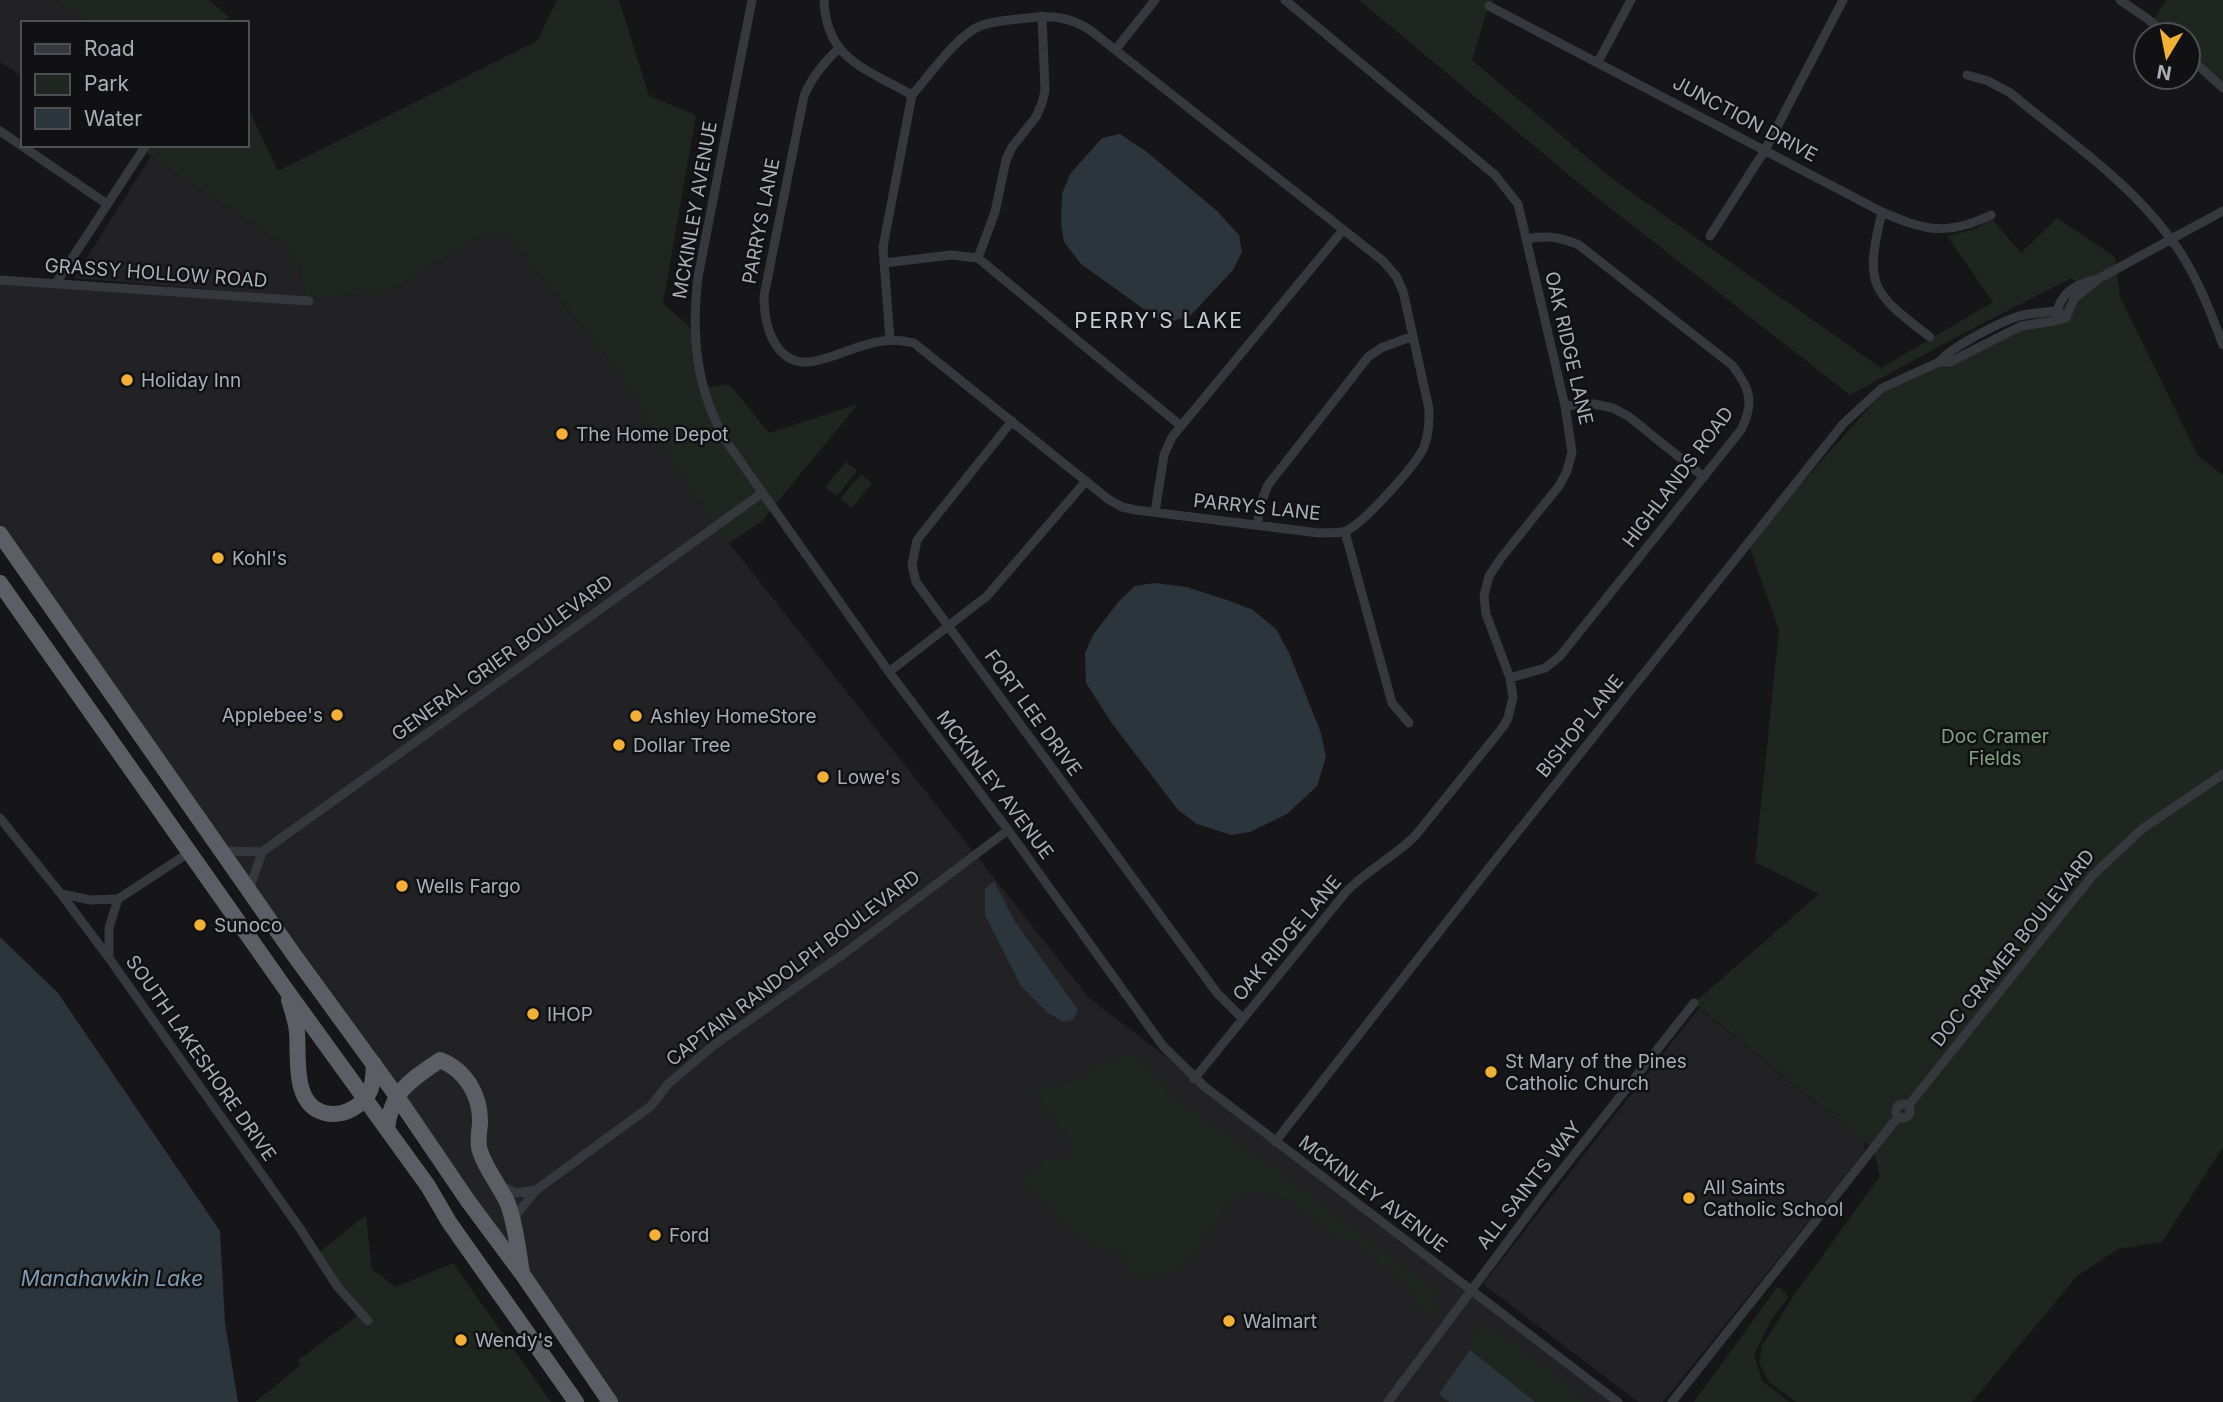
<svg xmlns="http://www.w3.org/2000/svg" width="2223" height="1402" viewBox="0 0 2223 1402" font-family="Inter,sans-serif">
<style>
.built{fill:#222225}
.green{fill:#1e261f}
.water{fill:#2c353c}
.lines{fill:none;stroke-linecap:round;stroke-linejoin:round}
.minor{stroke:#37383d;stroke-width:9}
.trunk{stroke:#5b5e65;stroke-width:16}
.poi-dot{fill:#f2b134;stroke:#111113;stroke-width:2.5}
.labels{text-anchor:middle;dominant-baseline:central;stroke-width:5;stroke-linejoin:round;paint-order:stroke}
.street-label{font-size:19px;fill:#a8adb8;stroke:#111113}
.poi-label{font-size:19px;fill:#a8adb8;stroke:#111113;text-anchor:start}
.park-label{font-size:19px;fill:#7fa381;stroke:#111113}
.neighbourhood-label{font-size:21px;letter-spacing:2px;fill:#c9ccd4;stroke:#111113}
.water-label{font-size:21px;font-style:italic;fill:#7f9bb3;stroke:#111113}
</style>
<rect width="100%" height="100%" fill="#161618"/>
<path class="built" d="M0,0h56l34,23h-67v54l-23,-15z
M151,156l133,89 14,18 8,35 83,-6 96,-58 23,3 108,131 79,130 34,45 360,455 529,404h-1009l-609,-868v-254l262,14 -188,-16z
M1699,1008l165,134 1,9 -202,251h-25l-155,-118z"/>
<path class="green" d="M56,0h153l20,17 -6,6h-133z
M557,0h62l30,96 47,19 -33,188 31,28 10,56 26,-2 39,48 89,-29 -97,118 -32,21 -34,-45 -79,-130 -108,-131 -23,-3 -96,58 -83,6 -8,-35 -14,-18 -149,-100h112v-39l31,65 259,-130z
M1359,0h135l-7,11 -15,49 142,120 267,188 112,-66 -46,-66 28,-7 17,-10 29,34 36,-35 58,39 5,40 78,159 25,19v672l-61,95 -44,7 -41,27 -105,126h-176l-27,-20 -10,-19 3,-17 33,-52 85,-118 -7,-27 -179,-146 125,-109 -64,-32 24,-232 -31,-87 134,-150 200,-98 -10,-17 -108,55 -114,62 -268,-209z
M2166,0h57v91l-35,-32v-24h-27l-11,-10z
M846,462l11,9 -20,25 -12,-9z
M861,474l11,9 -20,25 -12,-9z
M1136,1053l30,38 115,82 151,115c6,12 6,18 -2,29l-10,-2 -7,-24 -61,-52h-14l-49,-39 -36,-9 -24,13 -48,66 -26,9 -26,-3 -4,-22 -30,-7 -20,-13 -55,-53 24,-21 26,-3v-18l-24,-29 -10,-20 52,-14 11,-13z
M366,1215l6,54 24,18 57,-24 98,139h-296l46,-37 -4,-4 63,-47 -43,-60z
M1778,1286l11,11 -16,20 -19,37 8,27 28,21h-96z
M1485,1321l66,49 4,6 32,26h-52l-65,-52 2,-10z"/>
<path class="water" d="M1120,134l27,18 70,59 22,24 3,17 -9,18 -42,45 -18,6 -14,-1 -78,-56 -17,-22 -3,-19 1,-29 8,-20 32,-36z
M1154,583l33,4 43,14 23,9 23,19 13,24 32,80 5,24 -9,29 -30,28 -37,18 -19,3 -34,-11 -19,-14 -67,-88 -25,-39 -1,-30 8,-18 26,-34 16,-15z
M994,881l20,39 64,90 -5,10 -9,2 -17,-10 -26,-26 -36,-71v-26z
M0,937l58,56 162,238 5,92 13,79h-238z
M1470,1350l65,52h-86l-10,-8z"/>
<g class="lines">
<path class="minor" d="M752,0l-54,277c-7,59 -2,112 28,164l163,231 119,158 155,216 42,41 413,315
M824,0c2,60 43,69 88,95
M2120,0l28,19 17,16
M1489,6l393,206c44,19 65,24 109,3
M838,49c-15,15 -26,28 -34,47l-40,200c0,33 13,76 56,64 19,-5 37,-14 57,-18 12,-3 25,-2 37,1l194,156 14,8 14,3 183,23c8,-1 20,1 27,-2 18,-8 70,-66 78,-84 5,-13 5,-25 5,-38l-26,-118 -7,-15 -13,-15 -293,-231c-20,-13 -38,-15 -62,-12 -16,2 -33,2 -48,8 -24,10 -50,49 -68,69
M1116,49l39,-49
M2188,56l35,32
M1598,62l33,-62
M1967,75l21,6 21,11c56,46 119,88 162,147 24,32 38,69 52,106
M0,131l107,73
M1882,212c-18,74 -11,80 48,125
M1710,236l55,-86 78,-150
M978,258l17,-46 11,-52 6,-13 24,-30 6,-14 3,-12 -3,-75
M884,263l67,-8 27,3 203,168
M2098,279l125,-68
M0,280l309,21
M56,283l90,-138
M2057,311l9,7 -11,3 -34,5 -71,36h-11c12,-15 61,-40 80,-46 13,-3 25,-4 38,-5z
M2056,316c4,-24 20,-32 42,-37l-24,20 -8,19
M890,340l-7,-93 29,-152
M1565,406l29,-2 19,4 15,8 76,61
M1012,421l-95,119 -5,25 4,17 301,411 26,26
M1155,512l9,-57 8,-18 171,-207
M1257,525l5,-25 6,-15 100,-128 13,-9 32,-12
M1345,532l47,171 17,20
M889,672l98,-76 99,-115
M1510,678l35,-10 15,-12 181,-226c14,-28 9,-42 -9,-65l-153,-120c-19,-8 -32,-10 -53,-6
M0,818l61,76 48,64 190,269 38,59 31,35
M222,851l40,1 500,-359
M249,890l13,-38
M61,894l30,6 27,-1 72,-47
M109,958v-30l9,-29
M1194,1079l152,-187c21,-22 48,-35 69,-56l88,-109 5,-9 5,-21 -3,-19 -24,-64 -2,-18 5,-20 12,-18 58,-72 8,-15 5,-19 -7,-46 -47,-202 -23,-29 -210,-175
M1896 1111a7 7 0 1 1 14 0a7 7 0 1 1-14 0Z
M1908,1106l185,-231 49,-46 81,-55
M1275,1142l217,-278 351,-440 39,-36 57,-26
M501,1186l15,7 20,-3
M515,1221l2,-7 19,-24 115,-84 17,-22 46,-39 135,-95 159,-120
M1388,1402l159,-213 147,-186
M1672,1402l226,-285"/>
<path class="trunk" d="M0,534l294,421 102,140 72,106 55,74 87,127
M0,583l287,408 141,195 21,36 127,180
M289,1000c3,10 7,21 8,32 2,26 -5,73 28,81 9,2 18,1 27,-4 20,-11 21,-23 22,-45
M387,1129c4,-38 24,-49 53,-69 26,10 41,36 40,64 -1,9 -3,19 0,27 6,19 20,35 28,53 8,22 10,46 14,69"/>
</g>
<g class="poi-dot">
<circle cx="127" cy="380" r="7"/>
<circle cx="562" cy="434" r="7"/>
<circle cx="218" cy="558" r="7"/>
<circle cx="337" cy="715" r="7"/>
<circle cx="636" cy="716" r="7"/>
<circle cx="619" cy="745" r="7"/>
<circle cx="823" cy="777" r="7"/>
<circle cx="402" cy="886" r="7"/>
<circle cx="200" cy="925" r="7"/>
<circle cx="533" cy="1014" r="7"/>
<circle cx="1491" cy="1072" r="7"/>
<circle cx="1689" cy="1198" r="7"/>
<circle cx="655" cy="1235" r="7"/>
<circle cx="1229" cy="1321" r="7"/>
<circle cx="461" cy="1340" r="7"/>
</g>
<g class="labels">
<g class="street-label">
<text transform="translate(1745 119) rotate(28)">JUNCTION DRIVE</text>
<text transform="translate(695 210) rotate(-80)">MCKINLEY AVENUE</text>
<text transform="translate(761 221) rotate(-79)">PARRYS LANE</text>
<text transform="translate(156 273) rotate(4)">GRASSY HOLLOW ROAD</text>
<text transform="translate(1569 348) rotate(77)">OAK RIDGE LANE</text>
<text transform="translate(1678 477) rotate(-53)">HIGHLANDS ROAD</text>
<text transform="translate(1257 507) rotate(6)">PARRYS LANE</text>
<text transform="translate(502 658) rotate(-36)">GENERAL GRIER BOULEVARD</text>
<text transform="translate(1033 713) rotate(54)">FORT LEE DRIVE</text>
<text transform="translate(1580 726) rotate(-51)">BISHOP LANE</text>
<text transform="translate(995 785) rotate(53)">MCKINLEY AVENUE</text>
<text transform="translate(1287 938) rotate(-50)">OAK RIDGE LANE</text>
<text transform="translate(2013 948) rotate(-51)">DOC CRAMER BOULEVARD</text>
<text transform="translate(793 968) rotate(-37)">CAPTAIN RANDOLPH BOULEVARD</text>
<text transform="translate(201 1058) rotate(55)">SOUTH LAKESHORE DRIVE</text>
<text transform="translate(1529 1185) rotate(-52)">ALL SAINTS WAY</text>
<text transform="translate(1373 1194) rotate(37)">MCKINLEY AVENUE</text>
</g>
<g class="poi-label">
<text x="141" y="380">Holiday Inn</text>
<text x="576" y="434">The Home Depot</text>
<text x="232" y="558">Kohl's</text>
<text x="323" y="715" text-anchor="end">Applebee's</text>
<text x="650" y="716">Ashley HomeStore</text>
<text x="633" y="745">Dollar Tree</text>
<text x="837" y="777">Lowe's</text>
<text x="416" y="886">Wells Fargo</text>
<text x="214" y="925">Sunoco</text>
<text x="547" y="1014">IHOP</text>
<text x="1505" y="1061">St Mary of the Pines<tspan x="1505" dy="22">Catholic Church</tspan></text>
<text x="1703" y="1187">All Saints<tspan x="1703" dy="22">Catholic School</tspan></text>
<text x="669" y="1235">Ford</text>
<text x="1243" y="1321">Walmart</text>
<text x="475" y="1340">Wendy's</text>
</g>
<g class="park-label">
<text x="1995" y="736">Doc Cramer<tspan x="1995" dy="22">Fields</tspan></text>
</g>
<g class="neighbourhood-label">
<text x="1159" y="320">PERRY'S LAKE</text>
</g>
<g class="water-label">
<text x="112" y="1278">Manahawkin Lake</text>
</g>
</g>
<rect x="21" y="21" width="228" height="126" fill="#111113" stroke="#4d4f55" stroke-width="2"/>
<rect x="35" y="44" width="35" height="10" fill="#37383d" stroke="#4d4f55" stroke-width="2"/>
<text x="84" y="56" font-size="21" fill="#a8adb8">Road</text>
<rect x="35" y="74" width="35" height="21" fill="#1e261f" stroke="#4d4f55" stroke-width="2"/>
<text x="84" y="91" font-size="21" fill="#a8adb8">Park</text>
<rect x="35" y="108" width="35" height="21" fill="#2c353c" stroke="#4d4f55" stroke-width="2"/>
<text x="84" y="126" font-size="21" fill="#a8adb8">Water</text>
<g transform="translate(2167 56) rotate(190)"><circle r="33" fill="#111113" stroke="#4d4f55" stroke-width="2"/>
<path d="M0-5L12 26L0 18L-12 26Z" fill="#f2b134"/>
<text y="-10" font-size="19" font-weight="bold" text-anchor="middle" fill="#a8adb8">N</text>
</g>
</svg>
